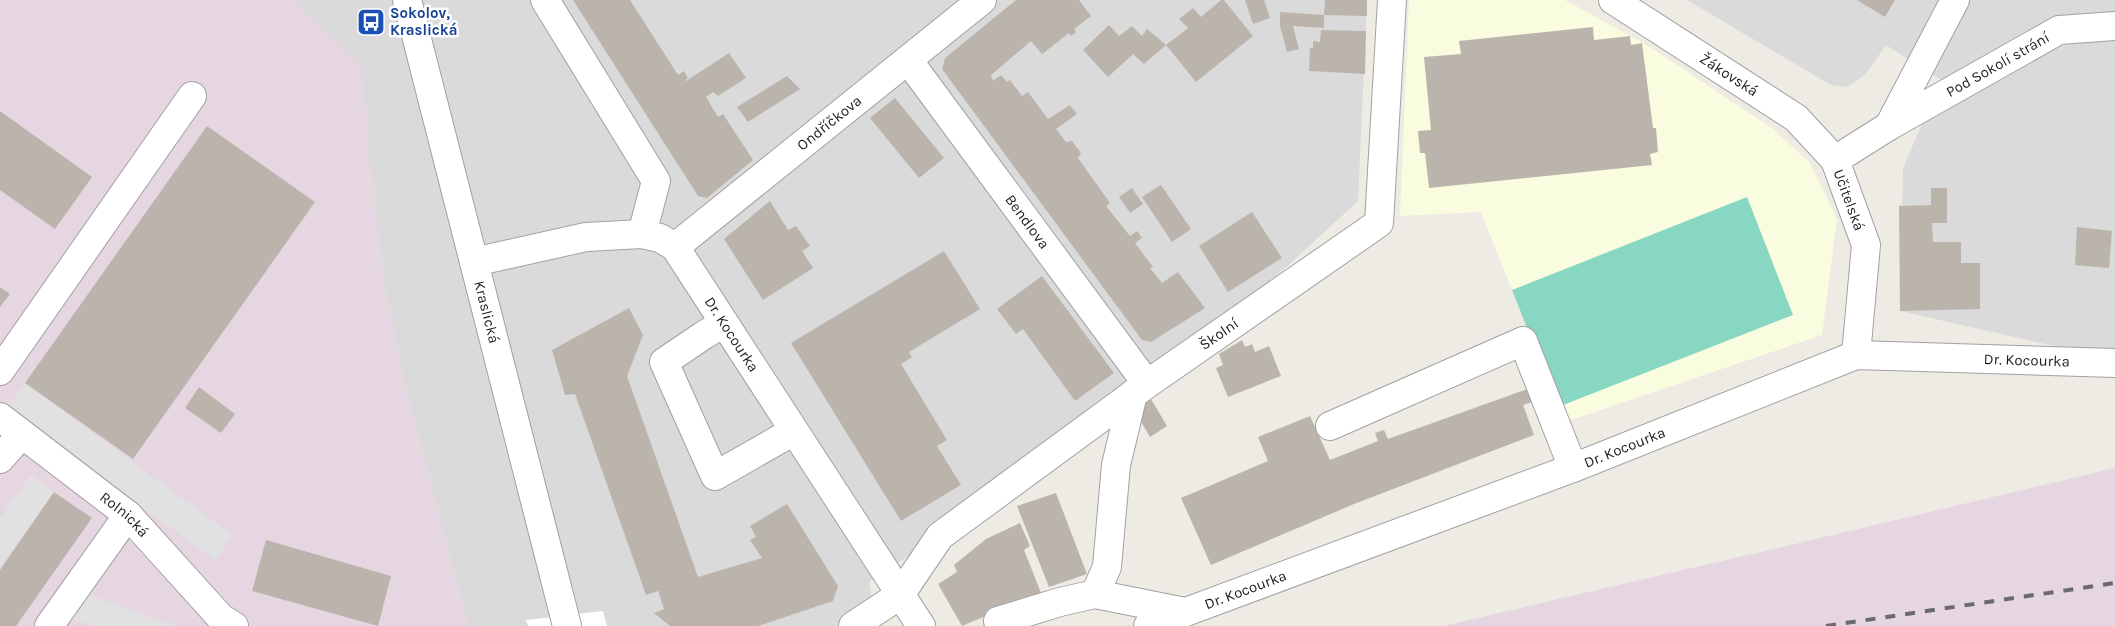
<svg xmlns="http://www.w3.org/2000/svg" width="2115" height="626" viewBox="0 0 2115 626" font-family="Karla,sans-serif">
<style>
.residential{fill:#dbdada}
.industrial{fill:#e6d6e1}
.education{fill:#f9fcde}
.pitch{fill:#87d7c2}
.parking{fill:#e1e1e1}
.pier{fill:#fff}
.building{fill:#bab4ad}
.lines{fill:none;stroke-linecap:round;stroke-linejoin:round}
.minor-casing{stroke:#a1a1a1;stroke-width:30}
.minor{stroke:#fff;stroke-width:28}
.rail{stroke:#6b6b6b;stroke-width:4;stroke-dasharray:10 10;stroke-linecap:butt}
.labels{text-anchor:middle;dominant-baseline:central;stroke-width:5;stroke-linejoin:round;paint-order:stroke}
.transit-label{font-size:15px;font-weight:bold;fill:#164399;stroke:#fff;text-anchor:start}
.street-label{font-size:15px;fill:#1d1d1d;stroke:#fff}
</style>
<rect width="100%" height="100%" fill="#edebe4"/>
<path class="residential" d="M292,0h1075l-9,201 -214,197 -275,184 8,44h-409l-62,-235 -23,-111 -12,-106z
M1687,0h428v360l-215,-49 3,-143 38,-88 -55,-35 -21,30 -18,12 -16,-2z"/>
<path class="industrial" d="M0,0h292l70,65 9,109 12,106 23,111 62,235h-468z
M2115,468v158h-672l339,-79z"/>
<path class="education" d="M1409,0h156l85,47 122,81 38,35 27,56 -15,116 -257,87 -84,-210 -81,4z"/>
<path class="pitch" d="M1747,197l46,118 -235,92 -46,-117z"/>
<path class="parking" d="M25,383l208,153 -18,24 -208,-152z
M31,475l23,17 -54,75v-49z
M78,591l98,35h-83l-25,-9z"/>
<path class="pier" d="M603,611l4,15h-79l-2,-6z"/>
<path class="building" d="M573,0h57l48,75 6,-4 4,7 -3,2 1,1 43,-28 17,25 -28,18 -5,-4 -7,5 12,20 5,-3 30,46 -46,38 -9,-2z
M1016,0h63l12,16 -17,13 2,3 -5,4 -2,-3 -27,21 -11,-13 -40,34 2,6 8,-6 6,7 3,-2 12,16 6,-4 20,27 22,-14 7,9 -21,15 10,13 6,-1 9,12 -3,5 32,45 -4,3 24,30 7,-5 5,7 -7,5 18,24 -3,1 12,15 16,-11 27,36 -54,34 -9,-2 -200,-271 3,-11z
M1221,0h3l29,36 -57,46 -30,-37 22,-17 -9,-9 14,-11 8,9z
M1245,0h19l6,18 -17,6z
M1325,0h42v16l-43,-1z
M1857,0h38l-10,17z
M1280,12l44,3v13l-31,-2 6,23 -12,3 -7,-26z
M1109,25l10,11 13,-10 10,10 5,-7 19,16 -22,19 -11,-10 -25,23 -25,-27z
M1593,27l1,13 36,-4 1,9 11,-2 11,85h3l2,24 -8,2 2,11 -223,23 -4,-35h-5l-2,-22 13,-1 -7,-73 37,-3 -2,-13z
M1321,30l45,1 -1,43 -56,-3 1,-23h3v-7l7,1z
M787,76l13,13 -52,33 -11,-15z
M895,98l49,60 -25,20 -49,-60z
M0,111l92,66 -37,52 -55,-39z
M207,126l108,76 -182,257 -108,-76z
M1161,185l30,44 -19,13 -30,-45z
M1132,188l11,16 -13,9 -11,-16z
M1931,188h16v35h-15l1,19h28v21h19v46l-80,2 -1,-105 32,-1z
M770,201l18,29 8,-4 14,20 -8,5 11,17 -50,32 -39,-61z
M1252,212l30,46 -54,34 -29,-46z
M2077,227l35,4 -3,37 -34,-3z
M944,251l36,58 -71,43 3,5 -11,7 46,76 -10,6 24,39 -60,36 -110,-178z
M1042,276l72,97 -39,28 -52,-72 -7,5 -19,-25z
M0,287l10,7 -10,13z
M629,308l14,27 -16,41 71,201 64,-19 -12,-18 6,-3 -6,-11 37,-22 51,82 -5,15 -75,25h-88l-16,-13 10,-4 -6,-18 -12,4 -71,-201 -10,1 -13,-45z
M1242,340l3,7 7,-3 3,8 14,-6 12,30 -53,21 -12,-29 7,-3 -4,-11z
M199,387l36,27 -14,19 -36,-25z
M1533,387l5,13 -15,5 11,30 -180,69 -143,61 -30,-67 87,-37 -10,-24 52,-21 20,44 48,-19 -3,-8 9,-3 4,9z
M1151,399l16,27 -17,11 -16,-27z
M54,492l38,26 -76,108h-16v-56z
M1056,493l31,81 -38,13 -32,-81z
M1020,523l10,23 -6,4 17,43 -79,33 -24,-42 19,-12 -3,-7 32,-26z
M266,540l125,36 -13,50 -126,-35z"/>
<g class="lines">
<defs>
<g id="minor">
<path id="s1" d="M407,0l160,626"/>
<path d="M545,0l111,181 -14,53"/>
<path id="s2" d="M1613,0l183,118 39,42"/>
<path id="s3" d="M908,60l239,324"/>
<path id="s4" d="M1889,126l170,-96 56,-4"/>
<path id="s5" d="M675,247l307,-247"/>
<path id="s6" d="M474,262l112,-25 56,-3 18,4 15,9 246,379"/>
<path d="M724,323l-20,12 -40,27 51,114 79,-45"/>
<path d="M1856,355l10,-110 -31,-85 54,-34 66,-126"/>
<path d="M0,371l192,-275"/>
<path id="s7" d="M0,417l128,98 93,103 13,8"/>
<path d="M1330,426l193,-85 50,127"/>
<path d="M0,459l22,-25"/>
<path d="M1095,594l12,-27 9,-102 17,-71"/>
<path d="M998,621l62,-19 35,-8 90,18"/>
<path d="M49,626l79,-111"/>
<path id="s8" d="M853,626l47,-31 40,-59 207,-152 232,-161 13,-223"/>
<path id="s9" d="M1148,626l425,-158 283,-113 259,8"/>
</g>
</defs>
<use href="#minor" class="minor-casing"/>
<use href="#minor" class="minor"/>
<path class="rail" d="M1826,626l289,-43"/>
</g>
<defs>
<symbol id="bus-square" viewBox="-11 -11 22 22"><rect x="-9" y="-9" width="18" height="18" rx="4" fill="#1a4fb4" stroke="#fff"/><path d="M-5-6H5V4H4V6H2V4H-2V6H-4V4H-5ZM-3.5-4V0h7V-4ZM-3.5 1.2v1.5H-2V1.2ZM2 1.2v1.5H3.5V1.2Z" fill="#fff"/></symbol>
</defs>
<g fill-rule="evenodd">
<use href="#bus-square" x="355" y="6" width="32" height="32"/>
</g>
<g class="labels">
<g class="transit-label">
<text x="390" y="13">Sokolov,<tspan x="390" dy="17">Kraslická</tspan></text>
</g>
<g class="street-label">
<text stroke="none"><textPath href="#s4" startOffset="125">Pod Sokolí strání</textPath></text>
<text stroke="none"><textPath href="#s2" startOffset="138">Žákovská</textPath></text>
<text stroke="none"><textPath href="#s5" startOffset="198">Ondříčkova</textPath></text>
<text transform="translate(1849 200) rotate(70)">Učitelská</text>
<text stroke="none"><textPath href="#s3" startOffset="201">Bendlova</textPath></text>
<text stroke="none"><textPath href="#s1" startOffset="322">Kraslická</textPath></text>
<text stroke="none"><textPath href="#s8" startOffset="472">Školní</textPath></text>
<text stroke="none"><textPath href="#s6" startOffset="311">Dr. Kocourka</textPath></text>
<text stroke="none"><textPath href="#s9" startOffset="929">Dr. Kocourka</textPath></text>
<text stroke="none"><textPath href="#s9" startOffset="509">Dr. Kocourka</textPath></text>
<text stroke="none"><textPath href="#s7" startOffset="158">Rolnická</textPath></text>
<text stroke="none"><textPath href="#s9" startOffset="104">Dr. Kocourka</textPath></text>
</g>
</g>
</svg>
